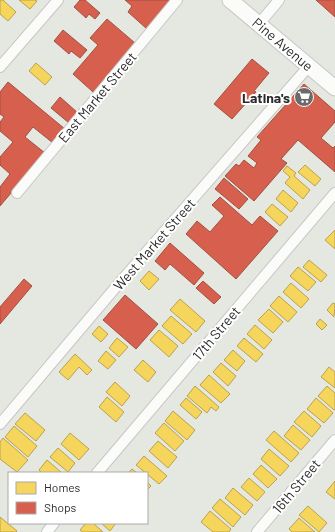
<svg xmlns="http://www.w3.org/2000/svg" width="335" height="532" viewBox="0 0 335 532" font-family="Barlow,sans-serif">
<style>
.homes{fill:#f6d55c;stroke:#b9a24d}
.shops{fill:#d6604d;stroke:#a25042}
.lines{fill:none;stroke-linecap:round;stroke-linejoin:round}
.street-casing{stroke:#c7c6c5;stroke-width:12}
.secondary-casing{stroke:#c7c6c5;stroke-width:17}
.street{stroke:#fbfcfa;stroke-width:10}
.secondary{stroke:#fbfcfa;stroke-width:15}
.labels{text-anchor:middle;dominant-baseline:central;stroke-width:4;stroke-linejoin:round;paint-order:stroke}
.street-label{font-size:14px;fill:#2a2a2a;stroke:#fff}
.poi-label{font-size:14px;font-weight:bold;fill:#2a2a2a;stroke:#fff;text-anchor:end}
</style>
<rect width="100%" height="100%" fill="#e4e8e0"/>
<path class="homes" d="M0,0h3l13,12 -8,9 -8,-7z
M19,0h16l2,1 -7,8z
M36,63l16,14 -7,8 -16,-14z
M305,165l16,14 -6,7 -17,-14z
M287,166l9,7 -2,3 16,14 -7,9 -18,-16 5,-6 -7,-6z
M283,190l15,13 -7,9 -15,-13z
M272,204l16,13 -8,9 -15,-14z
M335,230v19l-10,-9z
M309,260l18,15 -6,7 -18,-15z
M298,267l18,15 -8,9 -18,-15z
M149,271l10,8 -10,11 -9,-9z
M291,283l18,16 -8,9 -18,-16z
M279,296l18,16 -9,10 -18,-16z
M180,299l25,22 -9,11 -26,-22z
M333,303l2,1 -1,13 -7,-7z
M269,309l14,13 -10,11 -15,-13z
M171,316l21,18 -9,10 -21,-18z
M320,319l7,6 -5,5 -6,-6z
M255,325l17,15 -8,9 -17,-15z
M99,326l9,8 -7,8 -9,-8z
M159,330l19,16 -9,11 -19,-17z
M117,338l11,9 -9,10 -10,-9z
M244,338l19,16 -7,8 -19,-16z
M233,350l12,11 -8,10 -13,-11z
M106,351l10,9 -8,9 -10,-8z
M75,354l17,16 -5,5 -8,-8 -11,13 -9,-8z
M143,360l13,12 -8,10 -14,-12z
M221,363l15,13 -8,10 -15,-14z
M329,367l6,5v16l-14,-11z
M209,375l21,19 -9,9 -21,-18z
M115,382l15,14 -8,10 -16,-14z
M195,386l24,21 -3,4 -5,-4 -4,6 -20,-17z
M327,386l8,7v16l-1,1 -16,-14z
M107,397l17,15 -8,10 -17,-15z
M186,398l16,14 -6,7 -16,-14z
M316,398l17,15 -9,10 -17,-14z
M173,411l22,19 -8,10 -22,-19z
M304,411l17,15 -9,11 -18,-15z
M25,413l20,17 -9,11 -21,-17z
M164,423l20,18 -9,10 -20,-18z
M293,425l17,15 -9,10 -17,-14z
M14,426l23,20 -9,11 -23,-20z
M274,431l25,22 -8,9 -25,-22z
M70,433l19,16 -10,11 -18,-16z
M3,438l25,22 -11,12 -17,-13v-17z
M158,441l19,16 -9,11 -19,-17z
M58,448l17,15 -7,9 -18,-15z
M269,449l20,17 -9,10 -19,-17z
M144,456l23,20 -8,8 -23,-19z
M47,460l15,13h-20l-3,-3z
M261,465l16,14 -9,9 -15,-14z
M132,469l5,4h-9z
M249,478l16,14 -8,9 -16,-14z
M335,481v18l-9,-7z
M147,482l4,4 -4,4z
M233,488l20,17 -8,10 -20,-17z
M220,499l21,18 -8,10 -21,-19z
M308,506l19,17 -8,9 -20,-17z
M210,511l21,18 -2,3h-16l-12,-10z
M0,517l17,14 -1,1h-16z
M299,518l16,14h-23l-3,-3z
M86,523h7l10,9h-20l-3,-2z
M101,523h15l-6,8z"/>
<path class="shops" d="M80,0h5l15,13 -5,6 -6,-5 -3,4 -12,-11z
M125,0h47l-25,29 -19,-17 4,-6z
M316,0h19v17z
M107,19l28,24 -42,49 -20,-18 25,-29 -8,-7z
M63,30l24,20 -7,8 -9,-7 -2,3 -15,-13z
M252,59l17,14 -15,18 2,1 -24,27 -18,-15z
M8,82l57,47 -12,14 -20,-16 -8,10 20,16 -45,53v-19l10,-13 -10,-9v-8l13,-15 -13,-11v-9l4,-5 -4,-3v-22z
M304,84l31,27v11l-14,16 12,10 2,-2v26l-37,-32 -17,19 6,4 -33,38 -29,-25 11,-12 3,2 5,-6 10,8 3,-5 -9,-7 13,-16 -4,-3z
M60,97l18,16 -9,10 -18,-15z
M224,178l24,21 -9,10 -24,-20z
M220,197l32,28 8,-9 18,15 -42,48 -50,-45 11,-13 13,11 14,-16 -12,-11z
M170,243l34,30 -10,12 -24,-21 -5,6 -10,-9z
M24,279l8,7 -32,38v-17z
M203,281l18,16 -7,7 -18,-16z
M125,295l33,29 -22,25 -33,-29z"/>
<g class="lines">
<defs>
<path id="street" d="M259,24l20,-24
M0,67l58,-67
M17,193l160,-193
M0,424l121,-143 188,-215
M97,473l238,-280
M47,532l7,-9
M257,532l78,-92"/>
<path id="secondary" d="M230,0l105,88"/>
</defs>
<use href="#street" class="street-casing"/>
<use href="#secondary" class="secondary-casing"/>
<use href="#street" class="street"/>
<use href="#secondary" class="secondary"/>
</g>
<defs>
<symbol id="supermarket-disc" viewBox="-11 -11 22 22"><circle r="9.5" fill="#6b6c6a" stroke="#fff"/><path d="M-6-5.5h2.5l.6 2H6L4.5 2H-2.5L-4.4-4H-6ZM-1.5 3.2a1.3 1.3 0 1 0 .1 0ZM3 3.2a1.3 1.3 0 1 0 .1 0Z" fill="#fff"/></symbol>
</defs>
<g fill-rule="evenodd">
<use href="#supermarket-disc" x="293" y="86" width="22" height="22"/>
</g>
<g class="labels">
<g class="street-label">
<text transform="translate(283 44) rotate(40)">Pine Avenue</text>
<text transform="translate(97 97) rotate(-50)">East Market Street</text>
<text transform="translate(154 244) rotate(-49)">West Market Street</text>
<text transform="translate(216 333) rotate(-50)">17th Street</text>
<text transform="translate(296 486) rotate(-50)">16th Street</text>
</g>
<g class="poi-label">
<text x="290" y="97">Latina's</text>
</g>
</g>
<rect x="8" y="472" width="140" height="52" fill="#ffffff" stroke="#aaaaaa"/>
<rect x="16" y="482" width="20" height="12" fill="#f6d55c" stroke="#aaaaaa"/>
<text x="44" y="492" font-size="12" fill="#2a2a2a">Homes</text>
<rect x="16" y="502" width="20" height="12" fill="#d6604d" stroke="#aaaaaa"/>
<text x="44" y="512" font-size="12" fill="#2a2a2a">Shops</text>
</svg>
